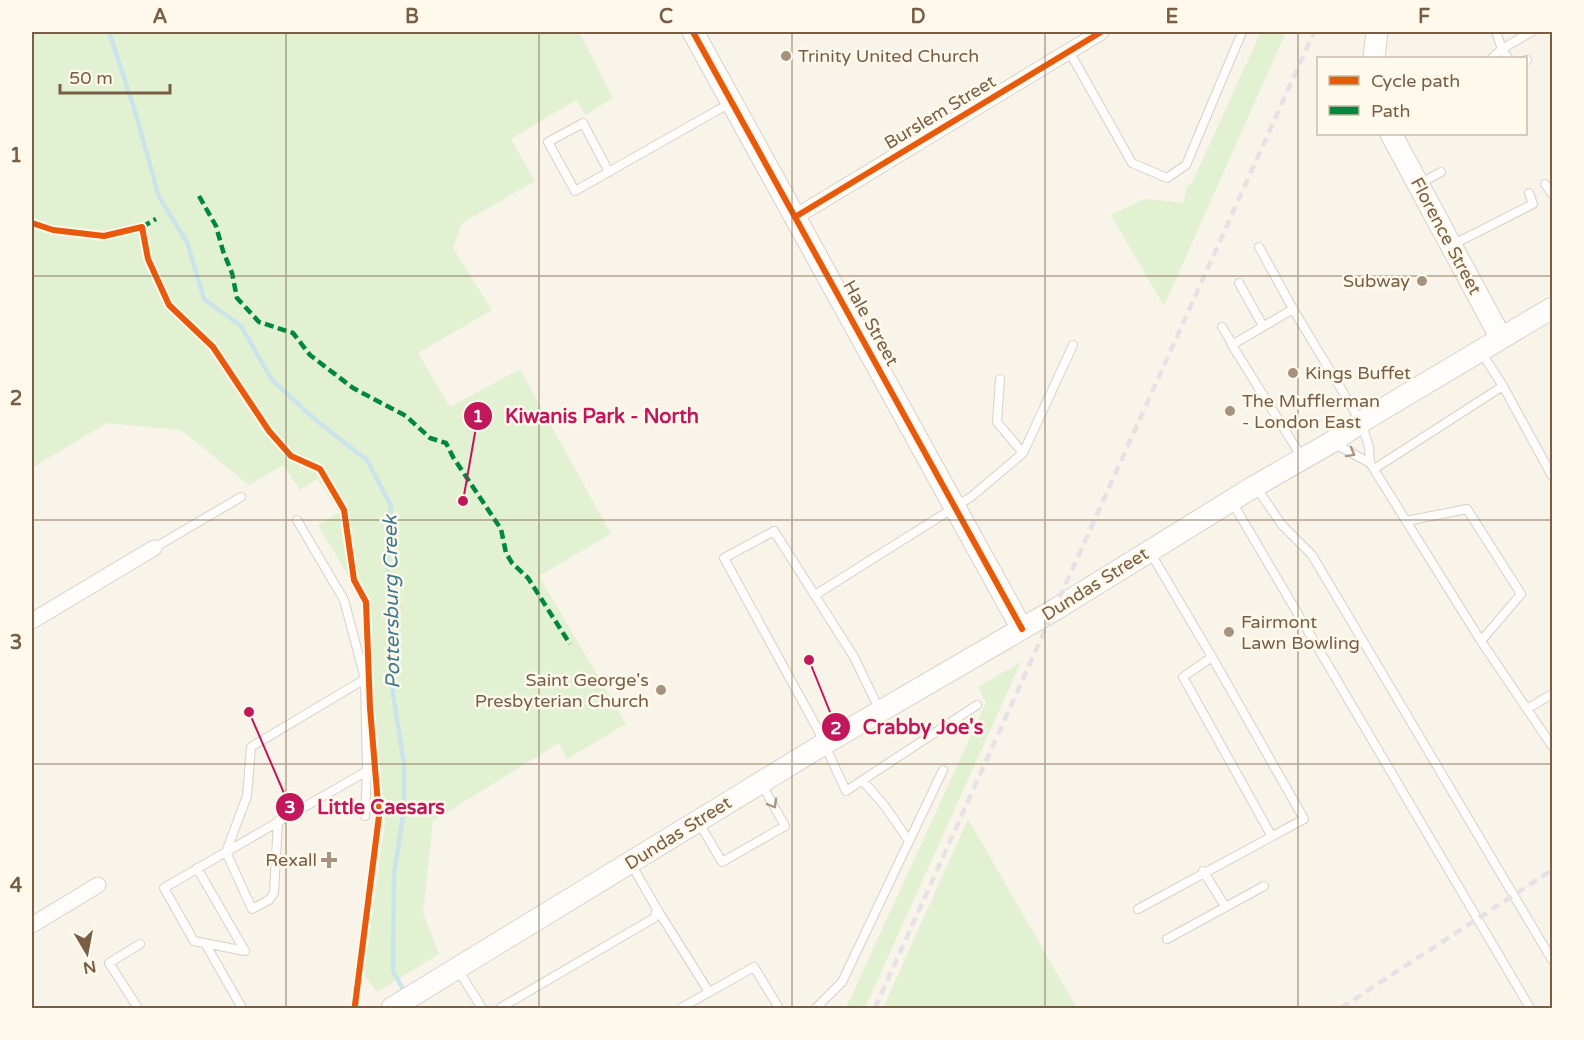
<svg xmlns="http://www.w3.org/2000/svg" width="1584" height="1040" viewBox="0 0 1584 1040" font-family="'Varela Round',sans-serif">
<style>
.green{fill:#e1f1d2}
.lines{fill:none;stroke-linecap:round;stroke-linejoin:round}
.stream{stroke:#cae4ea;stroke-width:4.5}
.lane-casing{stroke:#d7d1c7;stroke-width:10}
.street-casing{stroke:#d7d1c7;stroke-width:17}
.secondary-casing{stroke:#d8d1c7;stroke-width:23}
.lane{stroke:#fefdfc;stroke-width:8}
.street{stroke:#fefdfc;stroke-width:15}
.secondary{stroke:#fefdfc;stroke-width:21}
.rail{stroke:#e5e1e5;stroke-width:4.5;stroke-dasharray:9 6;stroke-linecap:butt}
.quiet{stroke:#00873e;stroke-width:4.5;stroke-dasharray:9 4.5;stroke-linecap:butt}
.cycleway-casing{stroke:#fff9ec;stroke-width:10}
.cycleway{stroke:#e8590c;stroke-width:6}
.oneway{stroke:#a89686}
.grid{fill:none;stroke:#795e46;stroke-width:1.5;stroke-opacity:0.55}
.poi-dot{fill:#a5927f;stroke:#fff9ec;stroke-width:2}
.labels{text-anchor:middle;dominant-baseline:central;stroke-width:5;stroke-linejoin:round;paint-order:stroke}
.poi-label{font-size:18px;fill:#795e46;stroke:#fff9ec;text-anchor:start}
.street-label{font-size:18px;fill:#795e46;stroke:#fff9ec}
.water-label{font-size:20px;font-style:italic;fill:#3d798f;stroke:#fff9ec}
.leader{fill:none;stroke:#c2185b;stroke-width:2}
.callout-dot{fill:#c2185b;stroke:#fff9ec;stroke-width:2}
.mark-label{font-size:18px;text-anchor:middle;font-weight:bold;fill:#fff}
.callout-label{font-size:20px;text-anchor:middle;font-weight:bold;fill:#c2185b;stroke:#fff9ec;stroke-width:5;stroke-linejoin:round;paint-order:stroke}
.neatline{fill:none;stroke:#795e46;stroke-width:2}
.grid-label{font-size:20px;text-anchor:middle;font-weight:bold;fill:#795e46}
</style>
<rect width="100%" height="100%" fill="#f8f4e9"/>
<path class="green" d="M32,32h551l-3,2 33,64 -27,17 -10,-15 -65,39 24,42 -73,42 -9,25 39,62 -74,43 32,54 70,-38 91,165 -72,42 87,148 -59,35 -8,-16 -126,78 -10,92 16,41 -62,38 -13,-17 21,-154 -11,-115 -3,-92 -53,-89 21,-12 -21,-34 -18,11 -17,-25 -34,20 -68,-55 -74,-7 -75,45z
M1259,32h27l-122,274 -53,-91 33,-16 40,4 2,-15 7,-7 67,-147z
M1021,662l-156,346h-19l140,-305 -8,-16z
M968,819l109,189h-194z"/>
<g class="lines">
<path class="stream" d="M109,32l26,79 24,86 28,45 17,57 37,27 31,54 46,42 49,38 24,46 -4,52 5,65v64l12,77v46l-10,64 -1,97 12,22"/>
<defs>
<path id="lane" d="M1069,51l63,112 35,15 19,-13 56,-133
M1492,58l10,-9 -6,-17
M1508,58l-6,-9 29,-17
M1526,60h1
M609,172l-26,-49 -35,19 27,49 141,-80 15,-8
M1419,184l22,-12
M1545,184l7,10
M1452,245l81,-41 -4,-11
M1259,247l34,62
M1239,283l24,43
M1222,327l11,18
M1481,352l22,34 49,90
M1000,379l-3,43 26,31
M1333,443l37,20
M1301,456l-69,-111 61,-36 68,113 8,25 1,16 111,178 71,105
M1374,469l129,-83
M1256,487l26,38 30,30 240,405
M1232,502l298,506
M1406,521l61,-12 54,85 -40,47
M154,548l87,-51
M815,595l156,-98 52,-44 50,-108
M1212,657l-29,20 88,158
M365,679l2,92
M1527,709l25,-15
M880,711l-26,-54 -80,-126 -50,27 93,170 29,63 131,-86
M863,781l21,24 25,36
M278,821l-4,72 -5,7 -17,9 -26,-57 141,-81 -2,45
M699,823l23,39 63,-36 -24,-43
M197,868l48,83
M1203,871l22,35
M657,909l52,83
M1138,909l166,-90 -92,-162 -62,-105
M1167,939l97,-53
M205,943l37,65
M245,951l-51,-10 -30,-53 62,-36 21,-56 4,-49 114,-68 -21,-79 -47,-80
M458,970l24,38
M138,1008l-29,-45 31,-19
M500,1008l154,-90 3,-9 -26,-45
M681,1008l73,-41 25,41
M816,1008l26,-26 101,-212"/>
<path id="street" d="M795,217l306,-185
M32,621l122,-73
M32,925l66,-40"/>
<path id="secondary" d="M693,32l329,597
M1374,58l3,-26
M1391,134l110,204
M392,1008l432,-264 232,-135 199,-123 77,-44 29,-20 191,-114"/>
</defs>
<use href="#lane" class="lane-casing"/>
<use href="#street" class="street-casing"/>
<use href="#secondary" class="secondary-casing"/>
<use href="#lane" class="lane"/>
<use href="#street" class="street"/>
<use href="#secondary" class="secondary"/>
<path class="rail" d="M875,1008l439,-976
M1341,1008l211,-138"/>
<path class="quiet" d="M199,196l17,30 7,25 9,22 5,25 22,24 34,11 17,22 43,33 53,28 24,22 16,5 7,14 48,72 5,24 6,10 16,15 42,66
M142,227l14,-8"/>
<defs>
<path id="cycleway" d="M693,32l329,597
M795,217l306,-185
M32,223l21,7 51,6 38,-9 6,32 21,46 44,42 56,84 22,25 29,13 24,41 10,70 12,22 4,106 9,108 -24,189"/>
</defs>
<use href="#cycleway" class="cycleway-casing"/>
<use href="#cycleway" class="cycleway"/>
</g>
<defs><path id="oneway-chevron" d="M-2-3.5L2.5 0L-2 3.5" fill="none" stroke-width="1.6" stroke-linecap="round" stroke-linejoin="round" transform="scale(1.5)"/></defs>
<g class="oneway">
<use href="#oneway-chevron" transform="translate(1351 453) rotate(29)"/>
<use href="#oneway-chevron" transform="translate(773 804) rotate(60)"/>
</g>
<path class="grid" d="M286,32v976M539,32v976M792,32v976M1045,32v976M1298,32v976M32,276h1520M32,520h1520M32,764h1520"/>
<g class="poi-dot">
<circle cx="786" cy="56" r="6"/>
<circle cx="1422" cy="281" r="6"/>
<circle cx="1293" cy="373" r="6"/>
<circle cx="1230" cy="411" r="6"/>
<circle cx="1229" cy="632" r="6"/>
<circle cx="661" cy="690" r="6"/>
<path d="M326 851h6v6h6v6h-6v6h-6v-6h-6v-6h6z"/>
</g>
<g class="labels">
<g class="poi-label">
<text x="798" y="56">Trinity United Church</text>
<text x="1410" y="281" text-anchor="end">Subway</text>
<text x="1305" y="373">Kings Buffet</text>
<text x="1242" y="401">The Mufflerman<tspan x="1242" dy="21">- London East</tspan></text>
<text x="1241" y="622">Fairmont<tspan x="1241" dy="21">Lawn Bowling</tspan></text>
<text x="649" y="680" text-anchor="end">Saint George's<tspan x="649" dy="21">Presbyterian Church</tspan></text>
<text x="317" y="860" text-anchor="end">Rexall</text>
</g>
<g class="street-label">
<text transform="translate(940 112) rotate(-31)">Burslem Street</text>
<text transform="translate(1446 236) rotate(62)">Florence Street</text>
<text transform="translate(871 323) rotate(61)">Hale Street</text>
<text transform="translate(1095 584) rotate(-32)">Dundas Street</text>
<text transform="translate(678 833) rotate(-32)">Dundas Street</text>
</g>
<g class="water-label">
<text transform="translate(392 602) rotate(-91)">Pottersburg Creek</text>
</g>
</g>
<path class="leader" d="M463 501L478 416M809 660L836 727M249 712L290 807"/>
<g class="callout-dot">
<circle cx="463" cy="501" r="6"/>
<circle cx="809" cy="660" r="6"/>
<circle cx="249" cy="712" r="6"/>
<circle cx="478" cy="416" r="15"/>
<circle cx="836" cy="727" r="15"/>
<circle cx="290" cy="807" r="15"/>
</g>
<g class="mark-label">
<text x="478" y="422">1</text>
<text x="836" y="734">2</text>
<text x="290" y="813">3</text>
</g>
<g class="callout-label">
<text x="602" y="423">Kiwanis Park - North</text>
<text x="923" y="734">Crabby Joe's</text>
<text x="381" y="814">Little Caesars</text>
</g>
<rect width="1584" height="1040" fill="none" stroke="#fff9ec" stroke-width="66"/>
<rect x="1317" y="57" width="210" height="78" fill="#fff9ec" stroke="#c9bbaa" stroke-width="1.5"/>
<rect x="1329" y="76" width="30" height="9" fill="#e8590c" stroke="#c9bbaa" stroke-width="1.5"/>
<text x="1371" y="87" font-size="18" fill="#795e46">Cycle path</text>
<rect x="1329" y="106" width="30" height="9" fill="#00873e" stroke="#c9bbaa" stroke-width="1.5"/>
<text x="1371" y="117" font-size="18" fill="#795e46">Path</text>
<g transform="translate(87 953) rotate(170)" stroke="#fff9ec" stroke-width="4.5" paint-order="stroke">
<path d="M0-4.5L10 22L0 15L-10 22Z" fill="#795e46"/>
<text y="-9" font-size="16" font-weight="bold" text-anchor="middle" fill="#795e46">N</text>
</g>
<path d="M60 84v9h110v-9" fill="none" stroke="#795e46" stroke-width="3"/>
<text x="69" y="84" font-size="18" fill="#795e46" stroke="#fff9ec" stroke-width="4.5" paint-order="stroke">50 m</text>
<rect x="33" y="33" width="1518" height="974" class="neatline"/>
<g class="grid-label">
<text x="160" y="23">A</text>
<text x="412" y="23">B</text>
<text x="666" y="23">C</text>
<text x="918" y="23">D</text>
<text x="1172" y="23">E</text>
<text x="1424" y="23">F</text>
<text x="16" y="162">1</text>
<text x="16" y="405">2</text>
<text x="16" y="649">3</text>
<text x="16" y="892">4</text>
</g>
</svg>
